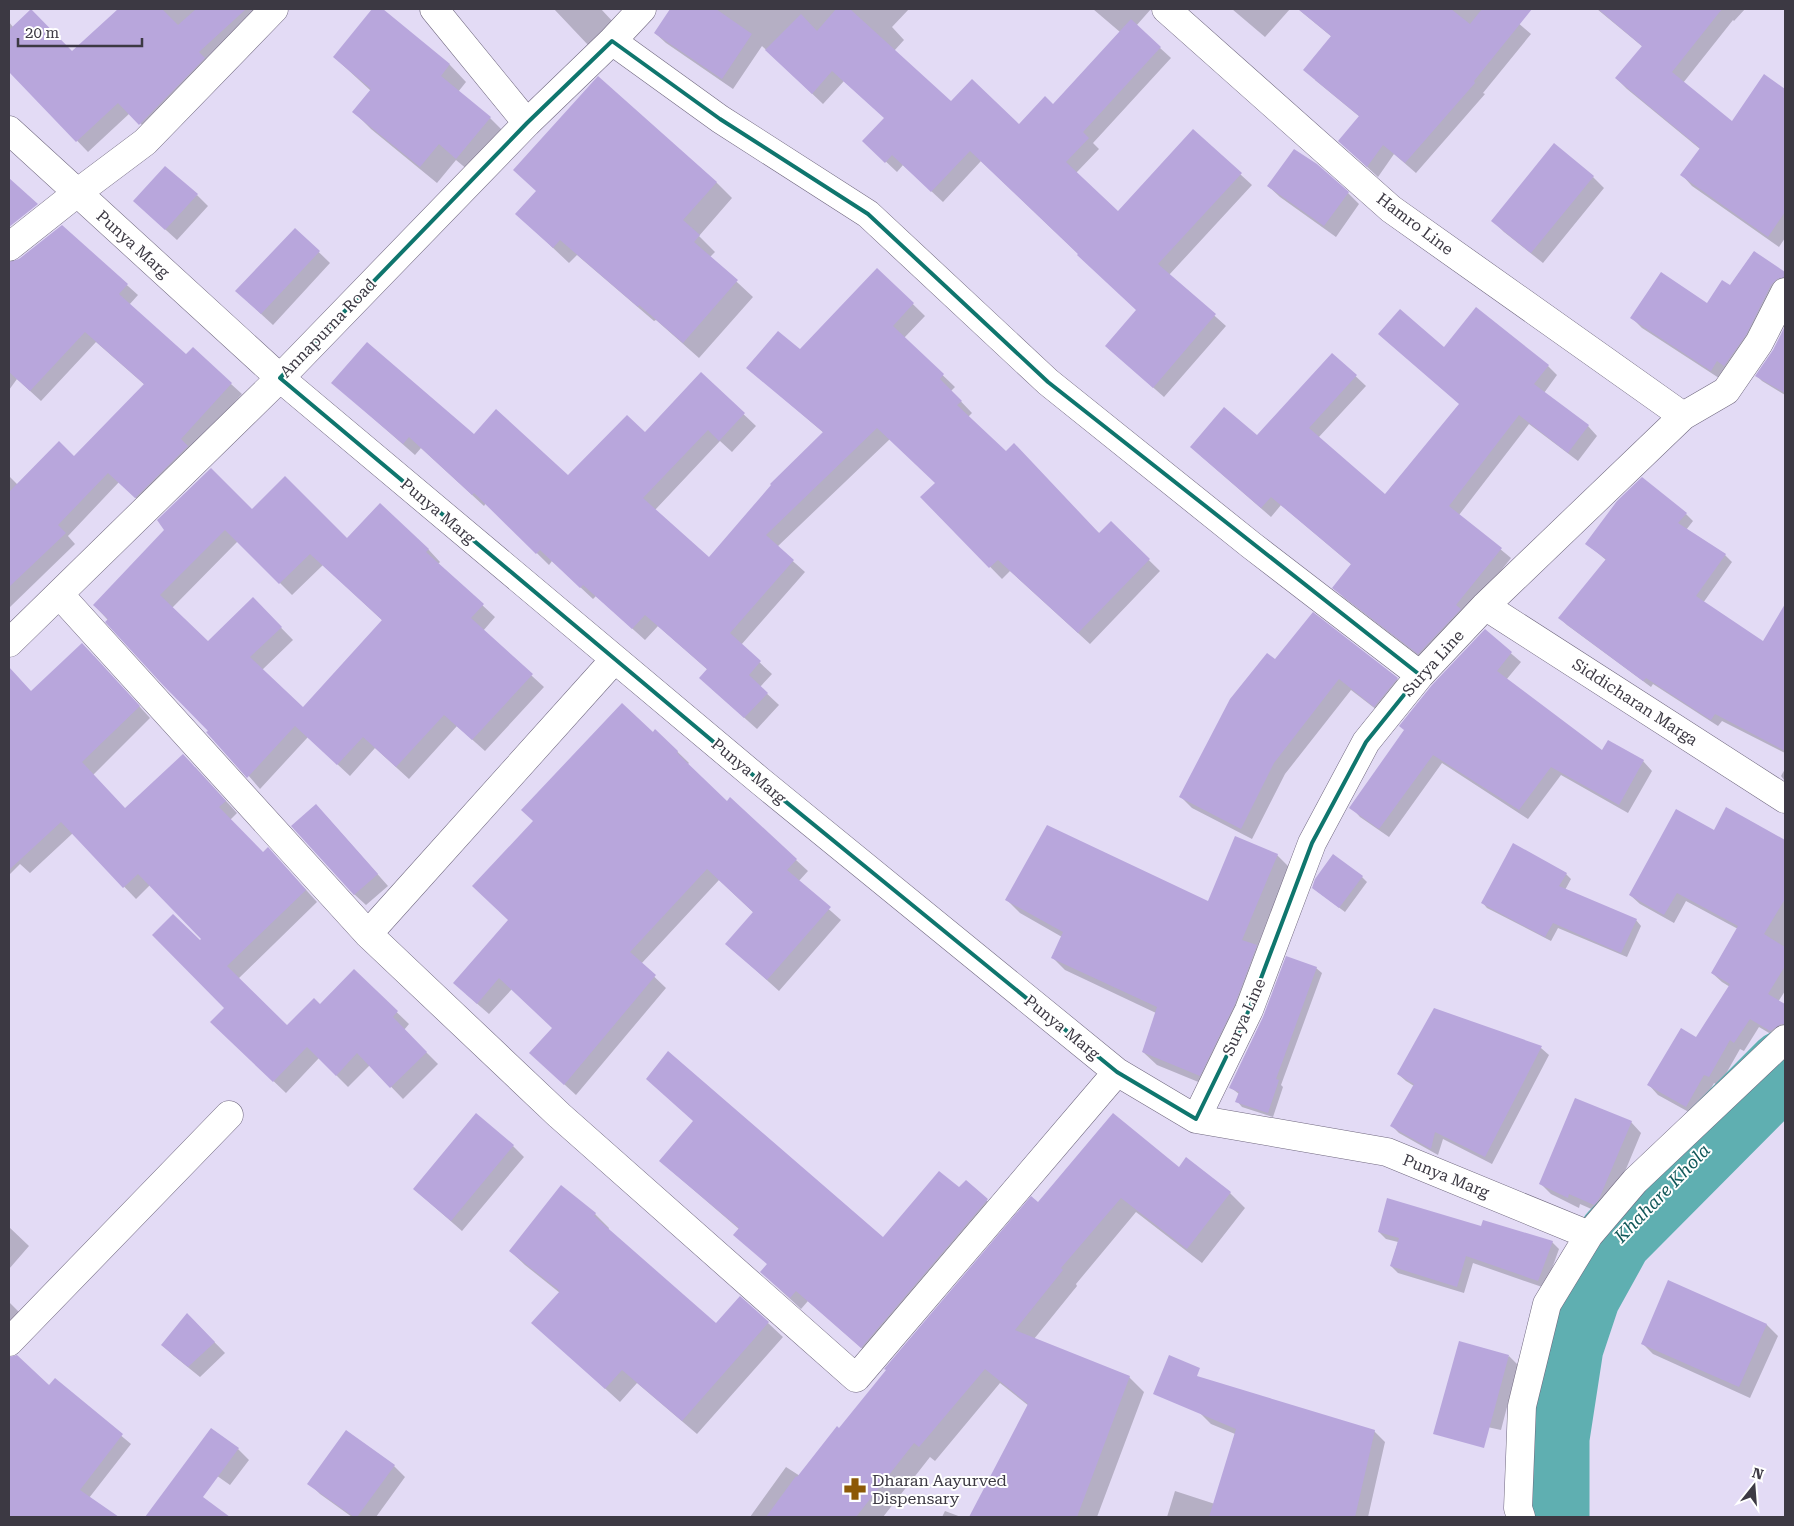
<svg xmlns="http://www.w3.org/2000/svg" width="1794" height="1526" viewBox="0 0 1794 1526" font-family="'Roboto Serif',serif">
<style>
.shadow{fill:#0003;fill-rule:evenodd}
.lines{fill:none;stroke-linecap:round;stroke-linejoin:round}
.river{stroke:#5fafb1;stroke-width:75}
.building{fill:#b8a6dc;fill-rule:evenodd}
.minor-casing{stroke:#6f677e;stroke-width:29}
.minor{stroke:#fff;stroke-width:28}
.marked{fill:none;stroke:#0f766e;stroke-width:4;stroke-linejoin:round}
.labels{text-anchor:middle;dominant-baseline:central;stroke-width:4;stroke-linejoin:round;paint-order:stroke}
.street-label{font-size:16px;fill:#3c3943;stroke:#fff}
.poi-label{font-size:16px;fill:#3c3943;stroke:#fff;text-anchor:start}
.water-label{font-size:18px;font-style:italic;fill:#105758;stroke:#fff}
</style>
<rect width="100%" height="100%" fill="#e3dbf5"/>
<path class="shadow" d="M120,9h140l-108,126 -22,-22 -42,39 -79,-82v-48l4,5 60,25z
M374,9h7l69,56 16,17 -8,10 32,26 17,17 -33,40 -18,-15 -19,23 -66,-54 -17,-17 17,-21 -37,-34z
M554,9h47l13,14 -25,23z
M672,9h237l-17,18 12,13 -10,11 57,52 68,23 34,-20 67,-74 -27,-23h58l-15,17 35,32 -78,85 6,6 -23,24 42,39 75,-81 59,54 -83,90 57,51 -62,71 -58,-51 32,-35 -157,-150 -38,41 -40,-37 -6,7 -33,-31 21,-23 -41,-37 -21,23 -61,-58 -29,43 -67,-46 -11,-10z
M1232,9h58l-25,28z
M1298,9h204l29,25 -48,59 2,1 -69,79 -22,-19 -16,23 -28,-26 10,-34 -45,-37 17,-43z
M1597,9h148l-11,12 -1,-1 -50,63 49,40 32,-47 21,14v148l-6,9 -87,-61 -10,-11 18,-26 -73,-60 -11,-11 27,-31z
M1593,177l11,11 -61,75 -39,-31 -11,-11z
M716,182l16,16 -33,38 16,16 -5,5 43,40 -54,61 -43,-38 -2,1 -77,-66 -8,8 -52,-49z
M1268,186l80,7 11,11 -23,33 -56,-40z
M197,195l11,11 -31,34 -31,-28z
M62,227l76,68 -9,10 57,51 45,28 11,10 -51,56 -45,58 -27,-26 -51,54 7,8 -66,64v-132l9,9 56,-27 71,-73 -49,-43 -55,59 -24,-22 -8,11v-118l10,-12z
M295,229l35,34 -57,62 -25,-23z
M1754,252l31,22v17l-63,89 -80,-52 -10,-10 76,-13 22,-19z
M878,270l47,46 -21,22 51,49 -4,4 21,22 -4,4 38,36 94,81 11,-11 49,48 -70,73 -80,-73 -8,8 -80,-82 14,-14 -46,-44 -113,108 28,25 -64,73 31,29 -12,13 19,18 -22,24 -45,-40 -4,-19 -50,-44 -13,14 -49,-44 -3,3 -41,-38 -3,4 -63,-62 -2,3 -63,-58 -6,7 -82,-72 141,53 94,41 77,-43 56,-60 55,52 -24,26 -12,-11 -65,69 54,48 115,-125 -76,-65 52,-17z
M1784,331l1,1v63l-23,-14 -5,-5 16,-24z
M1379,334l65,15 104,17 9,9 -13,18 44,33 9,10 -19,25 -49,-37 -70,91 52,43 -83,105 -85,-66 -9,-10 18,-22 -71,-60 -10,12 -70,-61 56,-19 75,-83 34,32 -48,52 67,58 75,-92z
M252,511l95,29 81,9 12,13 -2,2 57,53 -12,14 61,56 -59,64 -28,-25 -48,53 -34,-31 -25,28 -42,-39 -48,52 -50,-58 -116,-126zM238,541l54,54 31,-30 60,56 -80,87 -41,-38 31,-30 -40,-41 -45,43 -36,-34z
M1686,514l7,7 -7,9 39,25 7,7 -29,41 61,40 21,-36v146l-63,-32 -4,5 -65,-42 -2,3 -84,-62 -7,-7 46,-58 -19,-16z
M1485,631l36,31 -15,18 97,72 40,9 9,10 -24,42 -67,-38 -33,44 -86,-56 -53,74 -29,-20 -9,-10 54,-76z
M94,656l56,62 -57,57 32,34 70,-42 42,46 -7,7 33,34 17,7 37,41 -79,77 49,48 33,-21 34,-35 55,53 -5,6 34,34 -35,35 -33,-34 -22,22 -29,-29 -33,35 -62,-59 2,-26 -23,-69 -53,-54 -14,14 -63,-66 -43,40 -10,-9 -11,11v-177l15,-13 7,8z
M1275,661l122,18 11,11 -22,27 -35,-27 -66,84 -33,65 -60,-31 -11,-11z
M655,730l34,33 -2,2 40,38 69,57 12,11 -10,11 43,38 -62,71 -52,-47 27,-31 -35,-33 -78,84 25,24 -90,107 -34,-31 11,-36 -41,-39 -23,25 -23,-20 43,-74z
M1785,769v12l-4,-5z
M327,817l61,69 -22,19 -12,-11z
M1715,832l70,10v149l-7,11 7,4v31l-4,3 -22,-13 -15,24 -4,-2 -21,37 -5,-3 -18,33 -38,-21 -9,-10 47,-47 34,-51 -8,-5 -10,-9 26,-44 -52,-28 -12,22 -34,-19 -10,-9z
M1277,855l13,13 -33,80 12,12 -56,128 -56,-23 -14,-13 13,-39 -91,-43 -13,-13 10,-20 -42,-24 -13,-13 201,2z
M1566,874l5,5 -6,11 71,30 5,6 -14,31 -69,-29 -7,13 -64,-33 -5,-6z
M1362,877l5,5 -22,30 -32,-24z
M1316,968l6,5 -41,112 2,2 -10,30 -31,-10 -5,-6 2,-7 -9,-7z
M1541,1048l8,7 -57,109 -49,-25 -5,16 -39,-22 -7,-7 22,-40 -8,-5 -8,-7z
M1631,1122l10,11 -32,77 -4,5 -25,-11 -1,4 -28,-14 -10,-10z
M513,1146l11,11 -62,74 -48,-42z
M1186,1159l44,34 15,15 -43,55 -66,-51 -60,72 1,2 -43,53 95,38 15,15 -47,125h-127l59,-111 -29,-23 -65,78 -5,-4 -47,60h-133l36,-50 14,9 238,-272 141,-36z
M660,1161l223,78 77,-50 6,-8 32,30 -125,147 -65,-57 -7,8 -28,-26 -11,-11 6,-7 -29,-36z
M595,1214l14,14 -1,2 108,95 52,-2 15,14 -86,97 -60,-51 -17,19 -87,-79 27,-30 -35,-28 -15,-14z
M9,1227l20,19 -20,23z
M1482,1228l70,14 7,7 -14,39 -72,-25 -9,30 -66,-20 -7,-7 7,-24 -12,-3 -7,-7z
M1669,1282l98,43 11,11 -28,62 -97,-44 -11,-11z
M9,1302l12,12 -12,13z
M187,1314l38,39 -25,24 -26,-21 -12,-11z
M1509,1356l9,9 -17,65 -50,-11z
M9,1358h4l37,28 5,-6 76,64 -42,54 27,19h-107z
M1200,1413l174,18 11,11 -17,75h-11l-40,-9 -3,9h-147l8,-26 40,13 20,-70 -24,-10z
M238,1449l11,11 -19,25 -27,-19z
M394,1466l11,11 -29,40h-24l-32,-23 -11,-11z
M945,1511l16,6h-19z"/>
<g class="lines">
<path class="river" d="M1552,1517v-79l14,-91 17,-51 32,-58 170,-171"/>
</g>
<path class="building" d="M31,9l41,42 46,-42h44l16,16 18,-16h50l-47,43 6,6 -66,67 -21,-22 -42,39 -67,-70v-42z
M372,9h11l67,55 -9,12 50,41 -35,42 -17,-15 -19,23 -68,-55 19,-23 -38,-32z
M670,9h46l36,25 -30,45 -68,-46z
M836,9h14l101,92 21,-22 47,45 26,-28 8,8 78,-85 30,28 -78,85 6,6 -23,24 52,49 75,-82 49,44 -84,91 58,50 -63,74 -48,-42 31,-36 -59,-55 1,-1 -108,-103 -39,41 -39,-37 -7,8 -23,-22 22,-23 -52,-47 -20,23 -47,-44 36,-36 16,17z
M1298,9h153l19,15 12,-15h50l-58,72 1,2 -70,80 -22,-18 -16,22 -29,-26 21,-25 -56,-46 28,-34z
M1598,9h124l-50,63 60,49 32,-47 21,15v123l-17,25 -88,-62 20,-27 -85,-70 27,-32z
M598,76l119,106 -34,38 17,15 -6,7 44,38 -55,63 -44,-38 -1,2 -78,-67 -7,8 -38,-34 21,-23 -23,-21z
M1554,143l40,33 -63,77 -40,-32z
M1294,149l23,15 32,28 -25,34 -57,-40z
M165,166l33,28 -33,36 -32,-29z
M9,178l29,26 -29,23z
M62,225l66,59 -9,10 67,60 7,-7 39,36 -51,56 7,7 -53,52 -27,-25 -50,52 8,8 -57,54v-95l50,-51 15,15 70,-72 -59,-52 -55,59 -21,-19v-110l10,-3z
M295,228l25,23 -59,63 -26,-23z
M1754,251l31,21v5l-8,2 -6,6 -25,50 -22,31 -7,-5 -6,10 -81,-53 31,-46 46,31 15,-23 8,5z
M877,268l37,35 -21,23 51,48 -4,5 22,22 -5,4 49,46 8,-8 85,90 12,-12 39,38 -72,74 -80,-73 -9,8 -69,-71 15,-14 -58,-55 -111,107 28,25 -64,73 31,28 -12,14 19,18 -24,25 -45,-40 8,-9 -62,-54 -13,14 -49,-44 -3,3 -40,-38 -4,4 -62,-61 -2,2 -63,-58 -6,7 -72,-61 36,-41 107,92 22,-25 72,66 59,-60 18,17 56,-60 44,41 -26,28 -11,-11 -65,68 66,59 62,-72 -1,-1 53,-52 -77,-64 32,-37 22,18z
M1476,307l73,58 -15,19 55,41 -21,28 -49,-38 -70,91 53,42 -46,57 5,4 -43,45 -86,-66 19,-24 -80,-67 -10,11 -71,-61 34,-40 33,28 75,-82 25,22 -48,53 76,66 74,-90 -81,-70 22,-25 44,38z
M1785,326v67l-30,-17 18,-26z
M211,468l41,41 33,-33 62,62 33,-35 49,46 -3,3 58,52 -13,14 62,56 -61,66 -28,-25 -48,52 -33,-30 -26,28 -42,-39 -48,52 -41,-46 2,-1 -46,-47 -57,-62 3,-3 -15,-14 71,-75 -7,-10zM225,530l54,54 31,-30 72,66 -79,87 -53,-50 32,-30 -29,-30 -45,44 -48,-46z
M1642,477l45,36 -9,10 48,31 -30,42 67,45 22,-37v147l-70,-37 -4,6 -65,-42 -3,3 -85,-63 48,-59 -21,-15 32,-43z
M1313,612l85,66 -24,29 -35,-28 -65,84 -33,66 -62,-32 51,-98 37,-46 8,6z
M1485,629l27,23 -15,19 105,79 6,-10 36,20 -25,45 -68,-38 -32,43 -86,-55 -54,74 -30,-21 55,-78 -5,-4 33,-41z
M82,643l58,63 -58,56 43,46 58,-54 43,47 -7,6 44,45 5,-5 38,43 -79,76 60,59 27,-27 6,6 34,-35 44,42 -5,6 34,35 -37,36 -33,-35 -21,23 -29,-29 -34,35 -63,-60 14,-14 -72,-73 21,-21 27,26 1,-1 -63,-65 -15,14 -62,-66 -52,48v-203l22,24z
M622,703l31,29 2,-3 23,22 -1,2 50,48 3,-4 67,62 -10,11 44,37 -64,73 -42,-36 28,-32 -46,-43 -77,83 26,23 -92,110 -35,-32 23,-25 -53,-50 -22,26 -24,-21 55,-63 -36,-34 61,-65 -12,-11z
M316,804l62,70 -24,21 -63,-69z
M1726,807l59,33v59l-21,35 21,13v19l-17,28 17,10v20h-4l-11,7 -20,-12 -16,24 -4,-3 -21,37 -5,-2 -18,32 -39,-22 34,-57 15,9 34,-53 -19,-11 27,-47 -61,-33 -13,22 -35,-20 47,-86 38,21z
M1047,825l161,76 27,-65 43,18 -36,86 15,5 -22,59 -35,72 -58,-24 15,-45 -106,-49 12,-26 -58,-32z
M1513,843l54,30 -8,13 78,33 -16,34 -68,-30 -8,14 -64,-34z
M1333,854l30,22 -24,32 -27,-20 3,-9z
M1286,956l31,11 -41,112 3,1 -11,33 -33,-11 4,-10 -10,-4 34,-71z
M1434,1008l108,38 -57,111 -50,-25 -4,17 -41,-23 24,-42 -17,-10z
M668,1051l215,186 56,-66 20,16 7,-7 22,19 -127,149 -65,-57 -6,7 -30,-26 7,-8 -34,-29 6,-7 -80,-67 34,-40 -47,-42z
M1575,1098l57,23 -33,78 -5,6 -25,-11 -1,4 -29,-14z
M476,1113l38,32 -63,76 -38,-32z
M1113,1113l66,54 7,-10 45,35 -44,57 -66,-51 -60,70 2,2 -48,60 115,46 -53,141h-108l59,-113 -43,-35 -66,78 -5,-4 -58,74h-90l30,-41 1,1 40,-51 2,2 47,-58 -2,-1 147,-173 7,6z
M561,1185l35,28 -2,3 122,107 24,-27 29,26 -87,99 -60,-51 -17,19 -74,-66 29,-32 -51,-40z
M1387,1198l94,28 2,-6 70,21 -15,40 -72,-25 -9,31 -67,-21 9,-28 -21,-6z
M1668,1280l99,44 -28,63 -98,-43z
M187,1313l28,29 -27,25 -27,-22z
M1459,1341l50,14 -25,93 -51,-14z
M17,1355l32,30 6,-7 68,56 -43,56 39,27h-110v-160z
M1169,1355l31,13 -3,8 178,54 -20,87h-146l27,-88 -83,-35z
M211,1428l28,20 -36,49 27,20h-85z
M346,1430l49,35 -38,52h-3l-47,-33z"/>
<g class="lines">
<defs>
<path id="minor" d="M434,9l93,114
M1166,9l225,200 292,207
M612,41l108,78 148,95 180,168 203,163 169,130
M9,130l271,248 479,402 358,292 79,47 191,33 202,83
M9,247l68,-54 68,-51 129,-133
M59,594l309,340 191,181 297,263 261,-306
M1485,606l300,193
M9,643l271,-265 247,-255 85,-82 30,-32
M368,934l246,-274
M1196,1119l53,-109 63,-167 54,-101 54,-67 65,-69 198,-190 43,-25 33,-48 26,-51
M9,1342l220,-227
M1521,1517l-3,-9 4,-102 25,-102 42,-69 46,-54 150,-142"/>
</defs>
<use href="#minor" class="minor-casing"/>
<use href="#minor" class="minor"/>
</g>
<path class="marked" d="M612,41l108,78 148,95 180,168 372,293 -54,67 -54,101 -63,167 -53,109 -79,-47 -358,-292 -479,-402 247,-255z"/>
<defs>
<symbol id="pharmacy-bare" viewBox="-9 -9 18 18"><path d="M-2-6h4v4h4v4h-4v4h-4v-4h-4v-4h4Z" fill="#8c5906" stroke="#fff" stroke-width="2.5" paint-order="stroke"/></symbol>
</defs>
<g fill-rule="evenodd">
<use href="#pharmacy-bare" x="839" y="1473" width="32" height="32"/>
</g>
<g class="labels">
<g class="street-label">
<text transform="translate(1415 224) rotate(37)">Hamro Line</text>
<text transform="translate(133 244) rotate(42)">Punya Marg</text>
<text transform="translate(328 328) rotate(-46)">Annapurna Road</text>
<text transform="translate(438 511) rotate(40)">Punya Marg</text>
<text transform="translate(1433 663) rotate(-48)">Surya Line</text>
<text transform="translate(1635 702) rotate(33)">Siddicharan Marga</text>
<text transform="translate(749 771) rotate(40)">Punya Marg</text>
<text transform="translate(1244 1017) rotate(-66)">Surya Line</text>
<text transform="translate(1062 1027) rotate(39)">Punya Marg</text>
<text transform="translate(1446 1176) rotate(22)">Punya Marg</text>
</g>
<g class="poi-label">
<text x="872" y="1480">Dharan Aayurved<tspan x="872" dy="18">Dispensary</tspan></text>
</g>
<g class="water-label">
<text transform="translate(1662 1193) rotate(-46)">Khahare Khola</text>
</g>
</g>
<rect width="1794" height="1526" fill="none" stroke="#3c3943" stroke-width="20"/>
<g transform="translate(1754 1486) rotate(17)" stroke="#ffffff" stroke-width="4" paint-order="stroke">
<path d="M0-4L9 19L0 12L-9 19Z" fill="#3c3943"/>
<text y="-8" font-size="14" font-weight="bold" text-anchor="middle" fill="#3c3943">N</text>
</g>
<path d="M18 38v8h124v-8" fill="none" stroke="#3c3943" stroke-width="2.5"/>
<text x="25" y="38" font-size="15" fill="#3c3943" stroke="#ffffff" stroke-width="4" paint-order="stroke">20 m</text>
</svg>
